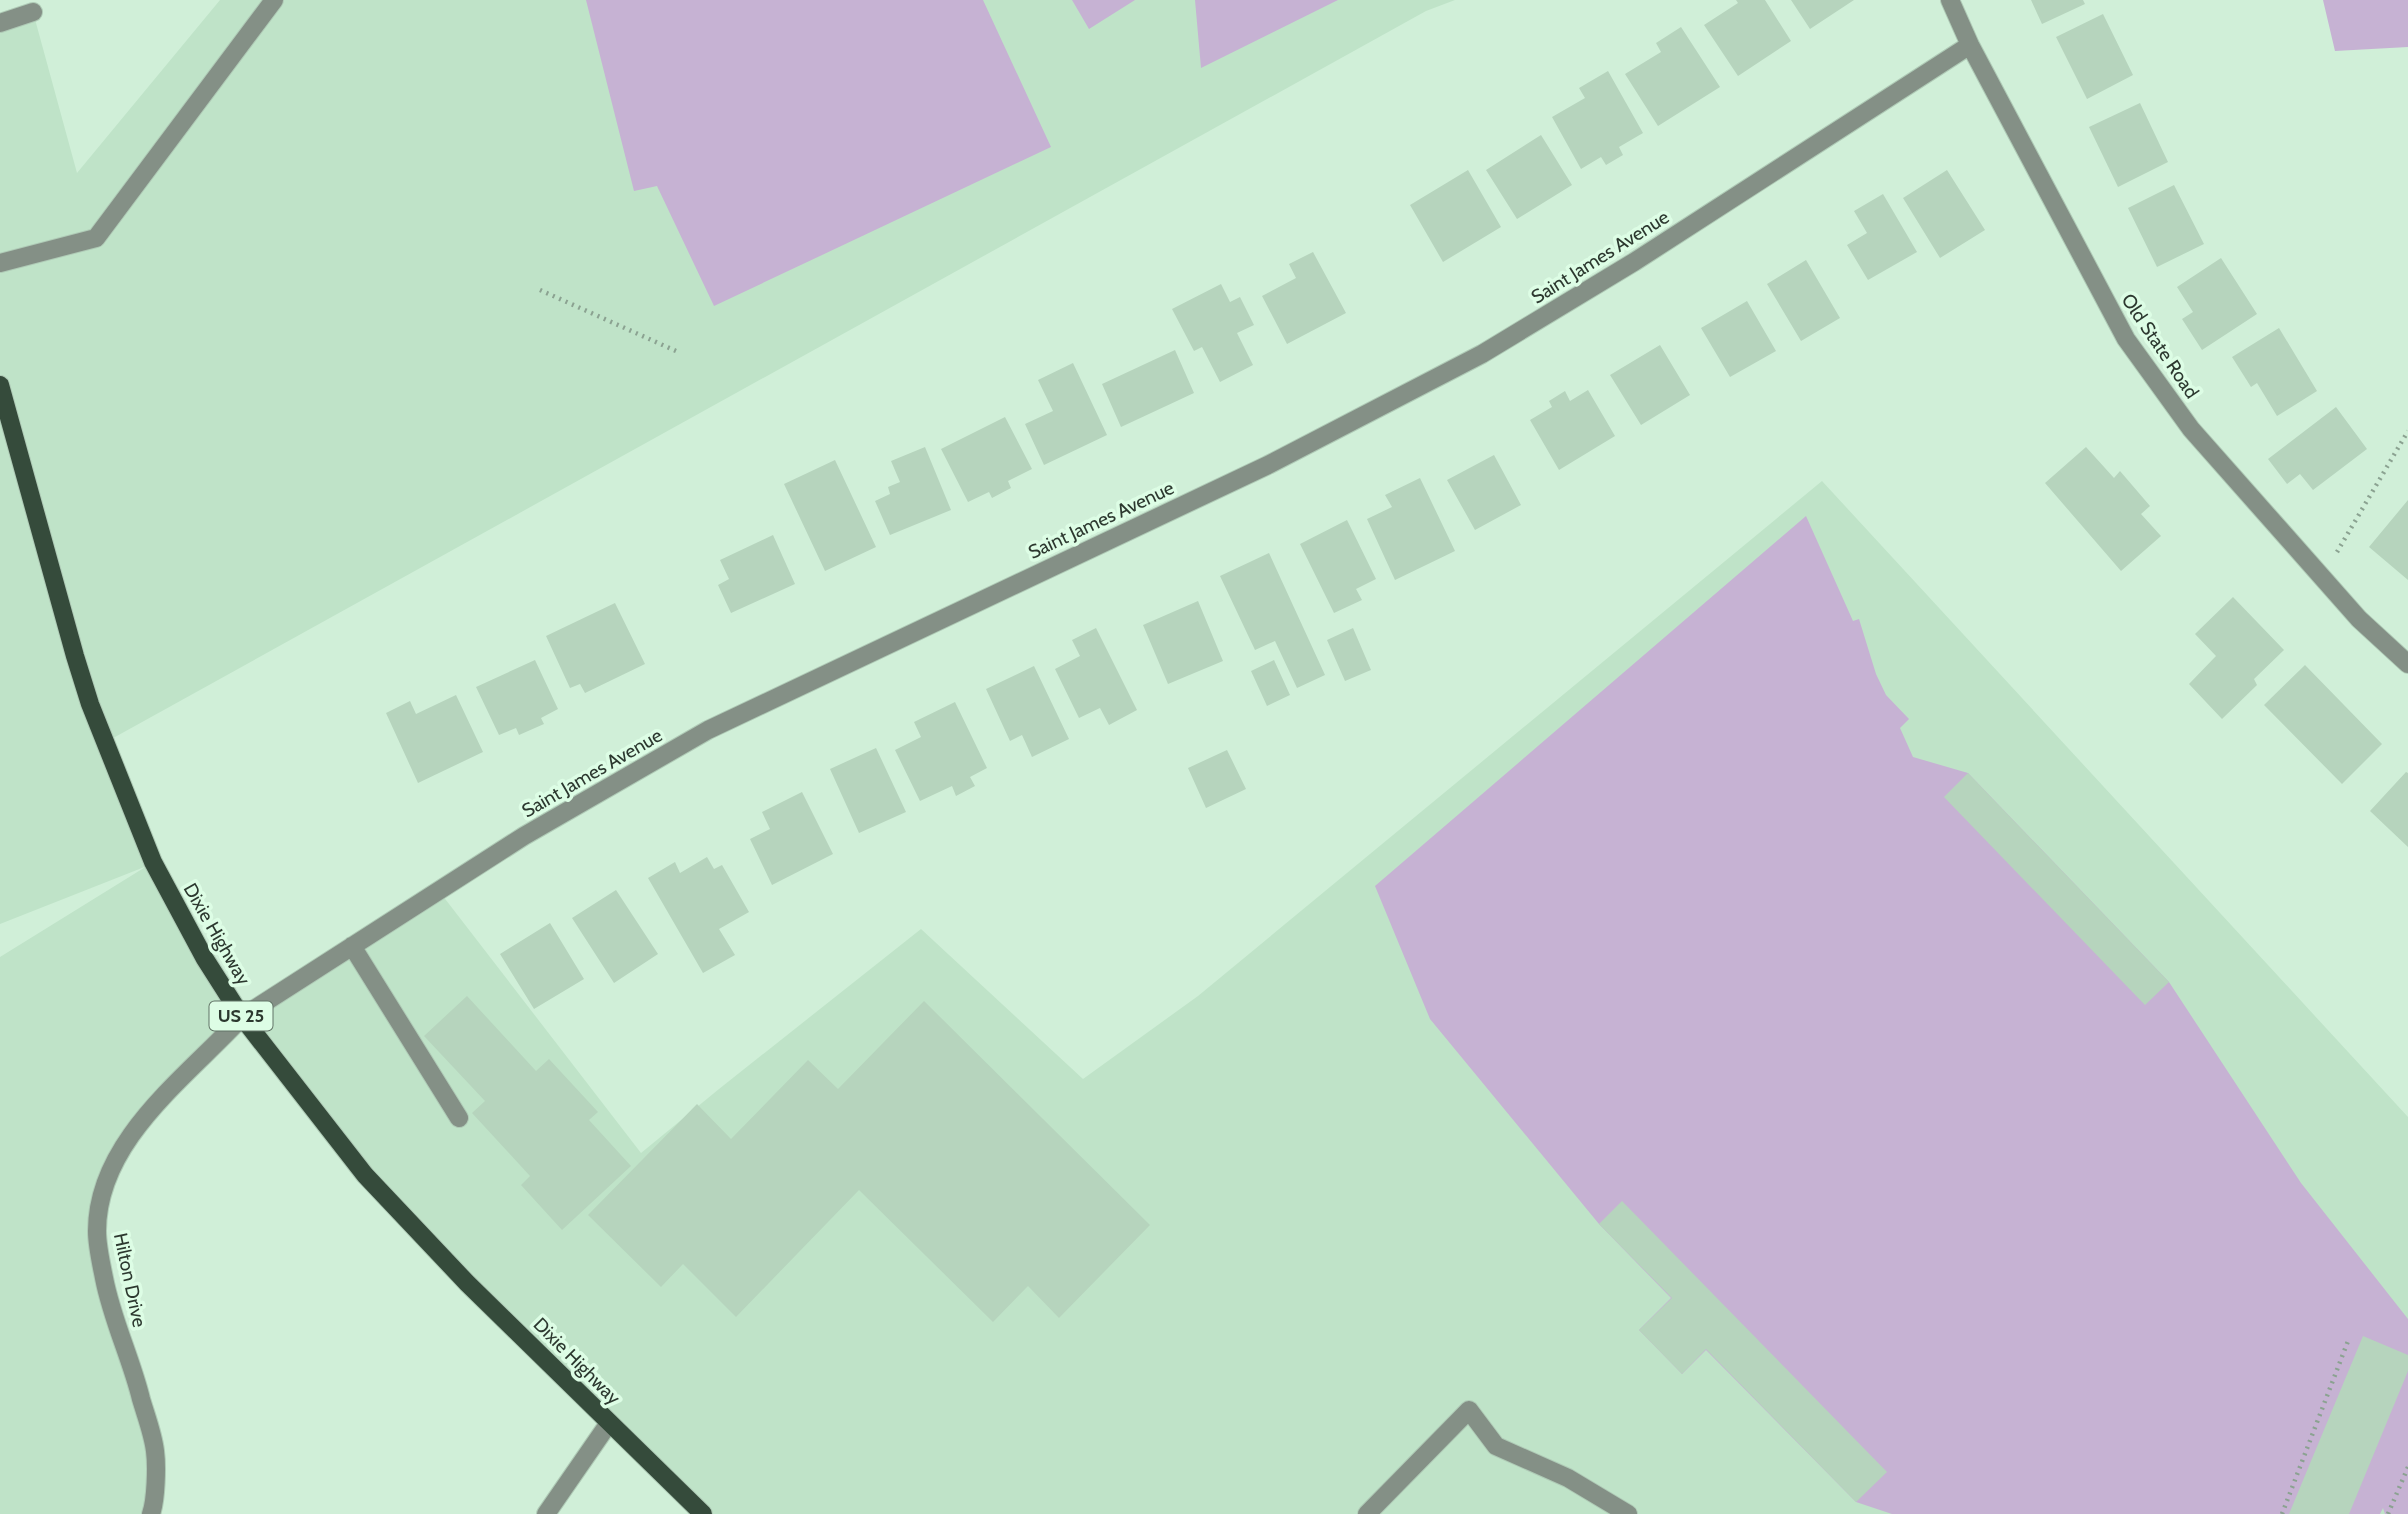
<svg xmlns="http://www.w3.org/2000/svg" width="2408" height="1514" viewBox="0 0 2408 1514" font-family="Cabin,sans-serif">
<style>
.built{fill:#bfe3c8}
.green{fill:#c6b2d3}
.building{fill:#b6d4bd}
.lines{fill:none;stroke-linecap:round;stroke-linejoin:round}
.minor-casing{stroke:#afcab6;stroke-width:20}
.major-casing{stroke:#afcab6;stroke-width:20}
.path{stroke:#8ba291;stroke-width:4.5;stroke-dasharray:2 5;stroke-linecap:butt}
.minor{stroke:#849086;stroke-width:18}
.major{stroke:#354b3b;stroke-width:18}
.labels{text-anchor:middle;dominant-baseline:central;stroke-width:7;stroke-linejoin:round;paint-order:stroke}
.shield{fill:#ddfde5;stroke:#617366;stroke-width:2}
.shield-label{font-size:18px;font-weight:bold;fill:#2c382f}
.street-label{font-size:19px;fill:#2c382f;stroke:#ddfde5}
</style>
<rect width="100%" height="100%" fill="#d0efd8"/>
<path class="built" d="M220,0h1235l-29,11 -1320,731 47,120 89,155 197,-126 202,262 78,-64 202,-160 162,150 115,-83 624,-515 586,636v397h-1705l-236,-231 -225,-265 -125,141 -20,72 58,220 -4,63h-151v-557l147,-91 -147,58v-901l33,-11 44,161z"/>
<path class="green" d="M586,0h397l68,147 -337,159 -57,-120 -23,5z
M1072,0h63l-46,29z
M1195,0h143l-137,68z
M2323,0h85v47l-73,4z
M1806,516l47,105 6,-2 17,55 10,21 23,24 -9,9 13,29 55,16 201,209 132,201 107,136v195h-23l-2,-6 -3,6h-488l-36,-12 -150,-152 -24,24 -43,-44 32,-32 -72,-74 -169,-205 -55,-133z"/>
<path class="building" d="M1736,0h29l26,41 -53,35 -34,-51 34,-22z
M1791,0h63l-44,29z
M2031,0h52l2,4 -43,20z
M2103,14l30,61 -46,24 -31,-62z
M1681,27l39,60 -62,39 -33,-52 36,-22 -5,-9z
M1608,71l35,62 -24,14 4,8 -17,10 -5,-8 -20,12 -29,-52 33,-19 -6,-10z
M2140,103l28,59 -50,25 -29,-60z
M1541,135l31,50 -55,34 -31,-49z
M1468,170l33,57 -58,35 -33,-57z
M1947,170l38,60 -45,28 -37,-60z
M2174,185l30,59 -47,23 -29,-59z
M1883,194l34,58 -49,28 -21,-35 20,-12 -13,-22z
M1313,252l33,61 -59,31 -25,-48 34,-18 -7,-14z
M2221,258l36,56 -55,36 -20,-31 11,-7 -16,-25z
M1806,260l34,58 -39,23 -34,-57z
M1221,284l9,18 10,-5 14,28 -17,8 16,32 -33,17 -18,-35 -8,4 -22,-42z
M1747,301l29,50 -46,26 -29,-49z
M2279,328l38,63 -40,25 -20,-33 -6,4 -19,-30z
M1660,345l30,50 -49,30 -31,-50z
M1175,350l19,43 -73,34 -19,-43z
M1073,363l34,72 -63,30 -19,-41 28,-13 -15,-31z
M1588,390l27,46 -56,34 -29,-50 22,-13 -3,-6 16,-10 5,10z
M2336,407l31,42 -54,41 -13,-16 -13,10 -19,-25z
M1005,417l27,52 -24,12 3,7 -19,10 -3,-6 -21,10 -27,-53z
M925,447l26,63 -61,25 -15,-34 15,-7 -2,-7 12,-5 -9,-21z
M2086,447l28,31 6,-7 30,35 -9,8 20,22 -40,35 -76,-88z
M1494,455l27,50 -46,25 -28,-50z
M835,460l41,87 -51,24 -41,-87z
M1420,478l35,73 -60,29 -28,-61 25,-12 -7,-12z
M2408,500v80l-39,-33z
M1347,520l29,59 -20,10 6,11 -28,13 -34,-69z
M773,535l22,49 -64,29 -13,-28 11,-6 -9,-19z
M1269,553l56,122 -28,13 -22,-47 -20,9 -35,-74z
M2233,597l51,53 -30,29 3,6 -35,34 -33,-35 27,-28 -21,-22z
M1198,601l25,60 -55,23 -25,-59z
M615,603l30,61 -60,29 -5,-9 -10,4 -24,-52z
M1096,628l41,82 -28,15 -9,-17 -21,10 -24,-49 25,-13 -8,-16z
M1353,628l18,42 -26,11 -18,-41z
M535,660l23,49 -17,9 3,6 -25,11 -3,-7 -17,7 -23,-48z
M1274,660l16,35 -23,11 -16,-35z
M2305,665l77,79 -40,40 -78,-79z
M1034,666l35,73 -37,18 -10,-22 -12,6 -24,-52z
M456,695l27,57 -65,31 -32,-70 24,-12 6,13z
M955,702l32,66 -17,9 5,9 -19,10 -4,-10 -32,15 -25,-51 26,-13 -7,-15z
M876,748l30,64 -47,21 -29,-64z
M1227,750l19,39 -40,19 -18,-40z
M2406,772l2,1v74l-38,-36z
M1968,773l201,209 -24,23 -201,-208z
M802,792l31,62 -61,31 -22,-46 20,-10 -8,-17z
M707,857l7,12 8,-4 27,47 -30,17 16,26 -32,18 -55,-95 27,-16 5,11z
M616,890l42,64 -44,29 -42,-65z
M550,923l34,56 -50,30 -34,-55z
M467,996l69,75 13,-12 49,53 -9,8 42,46 -69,64 -41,-45 9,-9 -58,-63 13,-12 -61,-65z
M924,1001l226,224 -91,93 -31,-32 -35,36 -134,-132 -123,127 -53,-53 -22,23 -73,-72 109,-111 34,35 77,-79 30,29z
M1622,1201l265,271 -31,30 -150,-153 -24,25 -43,-44 33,-32 -73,-74z
M2363,1336l45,19v16l-59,143h-60z"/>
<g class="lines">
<defs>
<path id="minor" d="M1950,0l20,45 156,294 65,90 168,190 49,45
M0,23l33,-11
M0,263l96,-25 178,-238
M352,946l107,172
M151,1514c5,-14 6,-48 4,-63 -2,-17 -9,-35 -14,-52 -10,-41 -29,-79 -37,-121 -3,-15 -7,-32 -7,-47 0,-91 90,-154 145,-214l282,-181 184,-106 560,-265 214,-111 152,-92 336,-217
M546,1514l63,-91
M1367,1514l102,-104 27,36 72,32 60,36"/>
<path id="major" d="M0,385l75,271 15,48 63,158 52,97 37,58 123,158 102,108 236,231"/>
</defs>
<use href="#minor" class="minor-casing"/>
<use href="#major" class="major-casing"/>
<path class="path" d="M540,290l136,61
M2337,552l71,-121
M2282,1514l66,-173
M2388,1514l20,-47"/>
<use href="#minor" class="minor"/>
<use href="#major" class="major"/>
</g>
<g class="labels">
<rect class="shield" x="209.5" y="1001.5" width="63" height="29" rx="5"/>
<g class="shield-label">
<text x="241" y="1016">US 25</text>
</g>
<g class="street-label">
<text transform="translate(1600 257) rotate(-32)">Saint James Avenue</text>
<text transform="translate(2160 346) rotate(56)">Old State Road</text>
<text transform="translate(1101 520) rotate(-25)">Saint James Avenue</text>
<text transform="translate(592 773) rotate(-30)">Saint James Avenue</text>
<text transform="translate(217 934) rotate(60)">Dixie Highway</text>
<text transform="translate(130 1280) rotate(78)">Hilton Drive</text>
<text transform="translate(577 1361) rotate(45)">Dixie Highway</text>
</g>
</g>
</svg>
